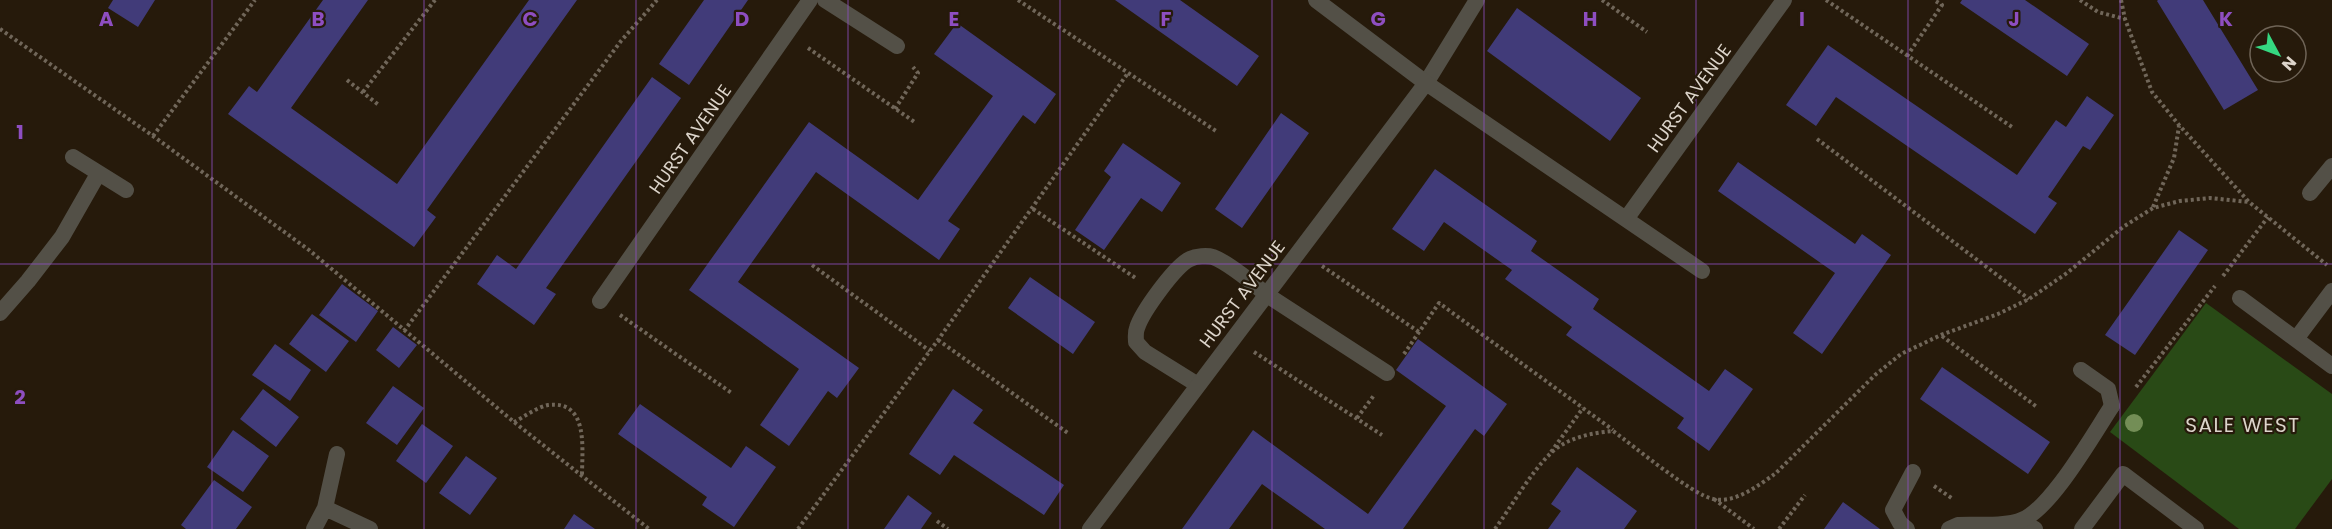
<svg xmlns="http://www.w3.org/2000/svg" width="2332" height="529" viewBox="0 0 2332 529" font-family="Poppins,sans-serif">
<style>
.green{fill:#294a16}
.building{fill:#413b79}
.lines{fill:none;stroke-linecap:round;stroke-linejoin:round}
.path{stroke:#706659;stroke-width:4;stroke-dasharray:3 3;stroke-linecap:butt}
.service{stroke:#535047;stroke-width:16}
.minor{stroke:#535047;stroke-width:16}
.tree{fill:#738e56}
.grid{fill:none;stroke:#8e4ec1;stroke-width:1.5;stroke-opacity:0.55}
.labels{text-anchor:middle;dominant-baseline:central;stroke-width:4.5;stroke-linejoin:round;paint-order:stroke}
.street-label{font-size:18px;fill:#dcd4ca;stroke:#261a0b}
.neighbourhood-label{font-size:20px;letter-spacing:1.5px;fill:#dcd4ca;stroke:#261a0b}
.grid-label{font-size:20px;text-anchor:middle;font-weight:bold;fill:#8e4ec1;stroke:#261a0b;stroke-width:4.5;stroke-linejoin:round;paint-order:stroke}
</style>
<rect width="100%" height="100%" fill="#261a0b"/>
<path class="green" d="M2206,303l126,91v85l-37,50h-56l-129,-97z"/>
<path class="building" d="M113,0h42l-17,27 -30,-19z
M323,0h45l-77,108 106,76 132,-184h48l-150,210 9,7 -22,30 -186,-133 21,-28 8,6z
M704,0h44l-59,85 -30,-21z
M1115,0h65l79,56 -22,30z
M1962,0h63l64,44 -22,32 -107,-73z
M2158,0h45l55,90 -34,20 -67,-109z
M1517,8l124,90 -31,43 -123,-90z
M957,23l99,71 -21,30 -12,-9 -75,106 12,8 -21,31 -123,-88 -78,110 121,86 -22,30 -9,-7 -39,55 -29,-21 39,-56 -110,-79 120,-168 109,78 75,-104 -59,-42z
M1828,45l189,130 39,-55 10,7 21,-31 27,19 -24,35 -7,-4 -35,51 9,6 -22,31 -199,-137 -20,29 -30,-21z
M652,77l29,21 -135,190 10,6 -22,31 -57,-41 20,-29 19,14z
M1281,113l28,20 -67,95 -27,-19z
M1123,143l58,40 -19,29 -21,-14 -37,52 -29,-20 36,-53 -7,-6z
M1738,162l117,82 7,-10 29,21 -69,99 -29,-21 42,-60 -117,-82z
M1435,169l102,72 -6,10 68,48 -6,10 116,82 16,-22 28,20 -44,62 -32,-23 7,-10 -118,-83 6,-8 -67,-48 7,-9 -68,-48 -20,29 -32,-22z
M2179,230l29,20 -73,105 -30,-20z
M1030,277l65,45 -22,32 -65,-46z
M342,284l36,27 -22,31 -37,-27z
M312,314l37,27 -23,31 -37,-28z
M393,327l24,18 -18,23 -23,-18z
M1418,339l89,65 -23,32 -9,-7 -72,100h-78l-63,-45 -33,45h-47l71,-99 115,84 78,-108 -50,-36z
M275,344l36,26 -21,31 -38,-26z
M1942,367l108,75 -22,32 -108,-75z
M393,386l31,22 -27,37 -31,-22z
M263,389l36,28 -23,30 -36,-28z
M953,389l30,21 -10,13 91,62 -20,30 -90,-60 -14,20 -31,-21z
M640,404l91,64 15,-22 30,21 -42,60 -32,-22 5,-8 -89,-63z
M422,424l31,22 -27,37 -30,-22z
M233,430l36,26 -26,36 -36,-25z
M466,456l31,22 -27,37 -31,-22z
M1577,467l60,44 -13,18h-76l13,-18 -10,-7z
M214,480l38,27 -16,22h-50l-5,-4z
M908,495l24,18 -11,16h-37z
M1843,502l37,27h-56z
M574,514l21,15h-31z"/>
<g class="lines">
<path class="path" d="M1018,0l198,131
M1602,0l45,32
M1826,0l186,127
M2080,0l18,12 27,7
M2121,0l4,19 27,73 27,33 70,77 78,63
M0,29l153,107 156,114 205,172 135,107
M808,48l108,75
M1907,56l35,-51 -8,-5
M347,80l33,26
M363,92l72,-92
M895,109l23,-36 -5,-6
M153,136l102,-136
M1817,139l212,160
M2153,207l21,-49 5,-32
M1033,209l104,70
M812,265l118,86
M1322,266l97,66
M2223,276l45,-59
M620,315l113,79
M404,331l217,-290 36,-41
M1942,336l95,71
M938,340l130,93
M1254,352l128,83
M1404,354l35,-51 174,127
M2136,387l79,-101
M1357,418l18,-24
M514,422c10,-5 23,-15 34,-17 41,-5 34,43 34,71
M1551,452l32,-44
M1934,486l19,13
M1714,499l40,30
M937,521l11,8
M798,529l140,-189 190,-267
M1495,529c16,-22 35,-55 53,-73 16,-18 43,-23 65,-25 21,15 78,63 100,68 22,5 46,-14 63,-26l99,-98 26,-21 40,-19 57,-21 31,-15 38,-26 56,-46 30,-19 27,-7 30,-3 39,4
M1779,529l26,-34"/>
<path class="service" d="M825,0l72,46
M1426,83l51,-83
M2310,193l22,-27
M2240,298l92,68
M2296,339l36,-48
M2081,370l27,19 4,17
M1198,385l-53,-33 -9,-10c0,-4 -1,-9 1,-14 5,-16 38,-62 53,-69 6,-3 17,-4 23,-2 16,6 41,27 54,38l120,78
M2020,521l15,8
M1907,529l-7,-6 -7,-13 20,-38
M2082,529l41,-55 73,55"/>
<path class="minor" d="M1316,0l110,83 276,188
M73,157l53,33
M1626,219l158,-219
M600,301l210,-301
M0,313l28,-32 34,-44 36,-63
M325,508l45,21
M314,529l11,-21 12,-54
M1090,529l336,-446
M1949,529l9,-4c19,-1 43,2 61,-4 30,-8 75,-88 93,-115"/>
</g>
<circle class="tree" cx="2134" cy="423" r="9"/>
<path class="grid" d="M212,0v529M424,0v529M636,0v529M848,0v529M1060,0v529M1272,0v529M1484,0v529M1696,0v529M1908,0v529M2120,0v529M0,264h2332"/>
<g class="labels">
<g class="street-label">
<text transform="translate(1689 98) rotate(-54)">HURST AVENUE</text>
<text transform="translate(690 139) rotate(-55)">HURST AVENUE</text>
<text transform="translate(1242 294) rotate(-53)">HURST AVENUE</text>
</g>
<g class="neighbourhood-label">
<text x="2243" y="425">SALE WEST</text>
</g>
</g>
<g class="grid-label">
<text x="106" y="26">A</text>
<text x="318" y="26">B</text>
<text x="530" y="26">C</text>
<text x="742" y="26">D</text>
<text x="954" y="26">E</text>
<text x="1166" y="26">F</text>
<text x="1378" y="26">G</text>
<text x="1590" y="26">H</text>
<text x="1802" y="26">I</text>
<text x="2014" y="26">J</text>
<text x="2226" y="26">K</text>
<text x="20" y="139">1</text>
<text x="20" y="404">2</text>
</g>
<g transform="translate(2278 54) rotate(131)"><circle r="28" fill="#261a0b" stroke="#6f6457" stroke-width="1.5"/>
<path d="M0-4.5L10 22L0 15L-10 22Z" fill="#35d881"/>
<text y="-9" font-size="16" font-weight="bold" text-anchor="middle" fill="#dcd4ca">N</text>
</g>
</svg>
